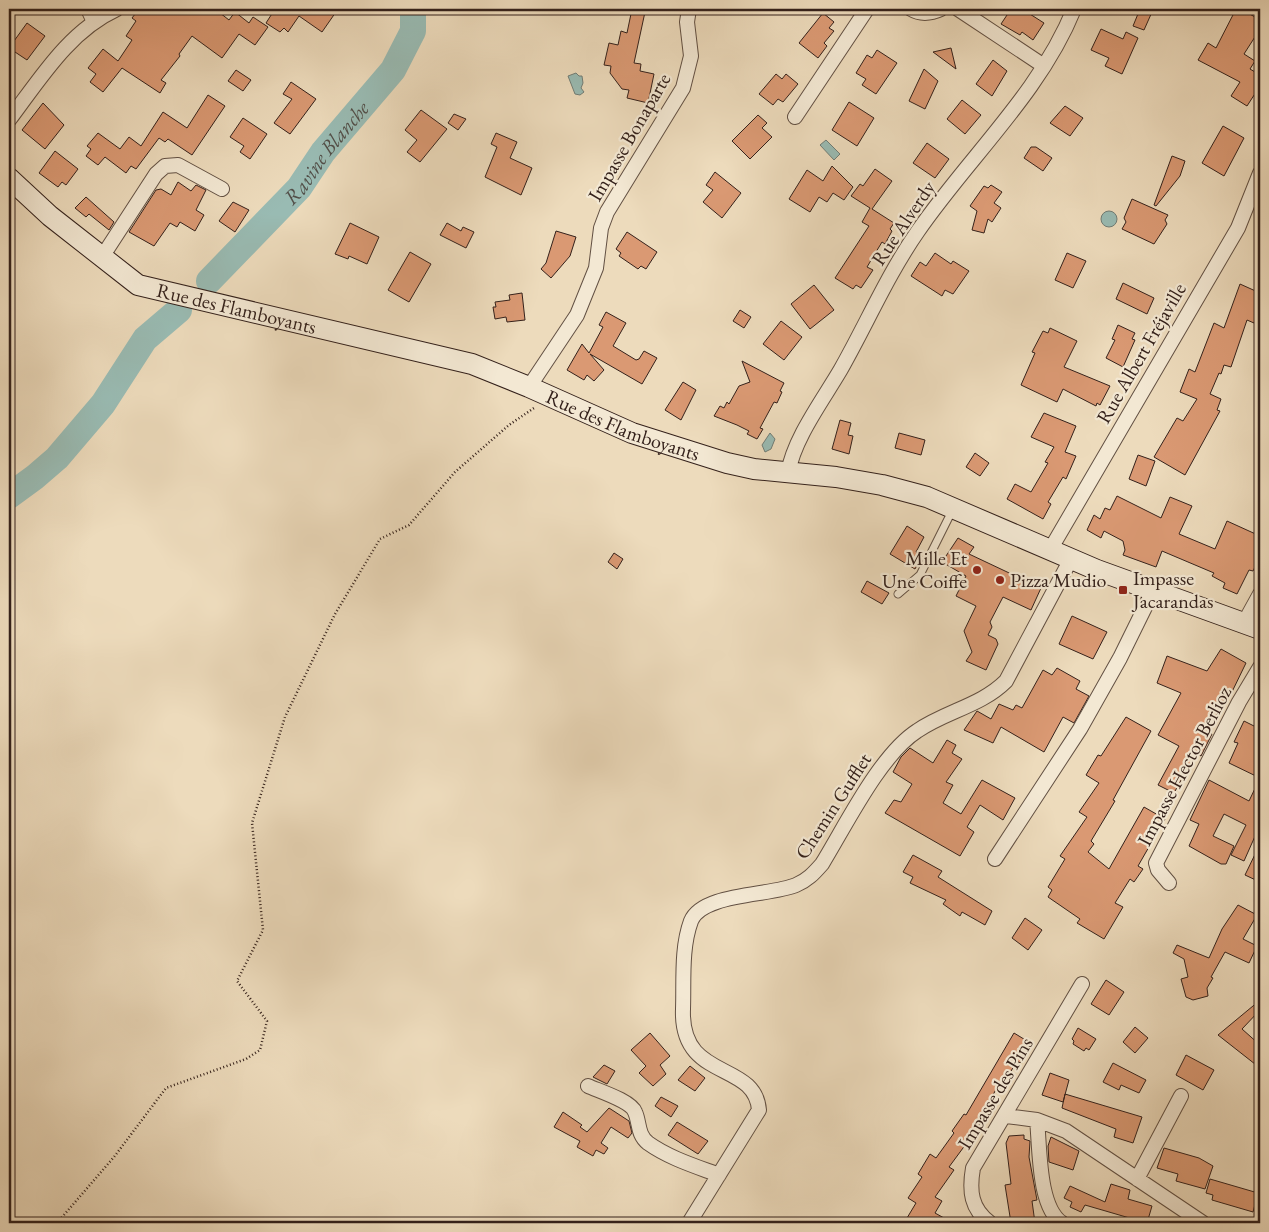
<svg xmlns="http://www.w3.org/2000/svg" width="1269" height="1232" viewBox="0 0 1269 1232" font-family="'EB Garamond',serif">
<style>
.water{fill:#99bbb3;stroke:#717d76}
.lines{fill:none;stroke-linecap:round;stroke-linejoin:round}
.river{stroke:#99bbb3;stroke-width:26}
.building{fill:#da9973;stroke:#34211b}
.service-casing{stroke:#625043;stroke-width:9}
.minor-casing{stroke:#625043;stroke-width:16}
.secondary-casing{stroke:#34211b;stroke-width:22}
.path{stroke:#34211b;stroke-width:2.5;stroke-dasharray:1 2.5;stroke-linecap:butt}
.service{stroke:#f3e8d3;stroke-width:7}
.minor{stroke:#f3e8d3;stroke-width:14}
.secondary{stroke:#f3e8d3;stroke-width:20}
.poi-dot{fill:#8f2418;stroke:#f3e8d3;stroke-width:2}
.labels{text-anchor:middle;dominant-baseline:central;stroke-width:4.5;stroke-linejoin:round;paint-order:stroke}
.street-label{font-size:20px;fill:#34211b;stroke:#f3e8d3}
.poi-label{font-size:20px;fill:#34211b;stroke:#f3e8d3;text-anchor:start}
.water-label{font-size:21px;font-style:italic;fill:#524f49;stroke:#f3e8d3}
</style>
<rect width="100%" height="100%" fill="#eddbbc"/>
<filter id="stains"><feTurbulence type="fractalNoise" baseFrequency=".004" numOctaves="4"/><feColorMatrix values="0 0 0 0 .2 0 0 0 0 .09 0 0 0 0 .02 0 0 0 .5 -.17"/></filter>
<radialGradient id="worn" r=".72"><stop offset=".6" stop-color="#630" stop-opacity="0"/><stop offset="1" stop-color="#630" stop-opacity=".3"/></radialGradient>
<path class="water" d="M576,73l3,3h3l1,7 -2,5 3,4 -4,3 -5,-1 -7,-18z
M826,140l14,14 -6,6 -14,-15z
M1101 219a8 8 0 1 1 16 0a8 8 0 1 1-16 0Z
M770,433l5,6 -4,10 -6,3 -3,-7z"/>
<g class="lines">
<g class="river">
<path id="s1" d="M209,281l90,-93 24,-36 70,-82 20,-39v-22"/>
<path d="M9,496l26,-19 22,-19 46,-54 42,-65 34,-29"/>
</g>
</g>
<path class="building" d="M139,9h76l14,11 6,-8 14,11 4,-6 15,10 -13,18 -16,-11 -17,24 -30,-22 -13,18 1,2 -19,24 5,3 -6,10 -38,-25 -19,24 -13,-10 6,-8 -8,-6 15,-19 15,12 14,-21 -6,-4 10,-15 -4,-3z
M275,9h63l-16,23 -23,-16 -11,16 -4,-4 -4,4 -14,-9z
M632,9l13,3 -11,51 7,1 -1,7 14,3 -6,29 -21,-5 2,-8 -7,-1 -12,-16 1,-7 -7,-1 5,-22 9,2 3,-14 6,2z
M1011,9h11l22,14 -11,17 -11,-8 -2,3 -19,-11z
M1140,9l12,3 -8,18 -11,-4z
M1236,9h14l-2,4 12,7v9l-16,25 11,7 -5,8 10,6v11l-13,20 -16,-10 9,-14 -42,-22 10,-17 8,5z
M823,13l11,9 -5,6 5,3 -10,12 3,3 -9,12 -19,-15z
M27,23l18,13 -18,24 -18,-12z
M1101,29l22,10 3,-7 12,6 -16,36 -17,-8 4,-8 -18,-8z
M951,48l5,21 -23,-17z
M877,50l20,13 -21,31 -14,-9 4,-6 -10,-6 11,-18 5,3z
M993,60l14,11 -15,25 -16,-12z
M924,69l14,12 -13,28 -16,-8z
M236,70l15,10 -8,11 -15,-10z
M776,74l6,5 4,-5 12,10 -15,18 -5,-3 -5,6 -14,-11z
M291,82l25,17 -26,35 -16,-11 18,-24 -9,-5z
M208,95l17,11 -33,49 -24,-16 -3,3 -6,-4 -23,31 -5,-3 -5,7 -21,-16 -7,8 -12,-9 5,-7 -4,-3 11,-13 22,16 9,-12 12,9 22,-34 24,16z
M962,100l19,15 -16,19 -18,-15z
M849,102l25,16 -17,28 -25,-16z
M43,103l21,22 -19,24 -23,-19z
M1065,106l18,12 -13,18 -20,-13z
M421,110l26,19 -27,33 -13,-10 10,-12 -12,-10z
M454,114l12,5 -8,11 -10,-7z
M758,115l9,8 -5,5 10,9 -22,22 -18,-18z
M243,118l24,16 -17,25 -10,-7 4,-6 -14,-9z
M1223,126l21,12 -20,38 -22,-13z
M496,133l21,9 -7,16 22,10 -11,27 -36,-18 12,-30 -6,-3z
M927,143l22,16 -14,19 -22,-15z
M1031,147h5l16,11 -9,13 -19,-13z
M55,151l23,18 -12,16 -4,-3 -4,5 -19,-14z
M1172,156l13,5 -5,15 -24,30 -2,-1z
M832,166l21,21 -9,13 -11,-7 -6,9 -8,-5 -9,15 -21,-13 18,-29 16,11z
M875,169l17,12 -20,28 22,14 -4,6 2,2 -7,13 -3,-2 -15,25 6,3 -12,18 -5,-3 -3,4 -18,-11 34,-52 -7,-4 8,-14 -19,-12 9,-12 3,2z
M715,172l26,21 -19,25 -19,-16 10,-12 -7,-5z
M178,182l13,9 5,-6 10,5 -10,20 8,5 -9,16 -15,-9 -3,5 -7,-4 -16,23 -25,-14 27,-42 5,-1 10,6z
M991,185l11,7 -8,11 7,5 -9,14 -4,-3 -4,14 -12,-3 5,-19 -7,-5 14,-20 4,2z
M86,197l28,25 -5,8 -20,-16 -3,3 -11,-9z
M1132,199l36,16 -3,5 2,4 -13,20 -32,-15 4,-7 -2,-4z
M233,202l16,8 -14,22 -16,-11z
M350,223l29,14 -12,27 -18,-8 -1,3 -13,-5z
M447,223l14,8 2,-4 11,5 -8,16 -26,-13z
M556,231l20,6 -6,19 -19,22 -10,-9 5,-6z
M627,232l30,20 -11,17 -5,-3 -3,3 -19,-13 2,-3 -5,-4z
M410,252l21,12 -22,38 -21,-12z
M935,253l16,11 2,-3 16,10 -16,23 -8,-4 -3,6 -31,-20 9,-14 6,4z
M1067,253l19,8 -13,27 -18,-8z
M1123,283l31,15 -7,16 -31,-15z
M1240,284l20,9v16l-6,14 -7,-3 -16,47 -7,-2 -3,9 -2,-1 -9,21 11,5 -4,11 3,1 -35,64 -31,-18 23,-39 6,3 14,-22 -17,-7 9,-23 6,3 19,-49 10,5z
M814,285l20,25 -24,19 -19,-25z
M522,293l3,27 -18,2 -1,-5 -11,2 -2,-12h3l-1,-5 15,-2 -1,-5z
M740,310l11,7 -7,11 -11,-7z
M606,312l20,11 -13,23 23,14 3,-1 5,-8 13,7 -15,26 -52,-30 14,16 -10,11 -7,-6 -3,5 -17,-10 15,-26 7,9 14,-26 -4,-2z
M781,321l21,16 -18,23 -21,-16z
M1118,325l17,8 -3,6 3,1 -12,27 -17,-9 9,-18 -3,-1z
M1050,328l27,13 -13,26 46,19 -10,19 -3,-2 -1,3 -33,-17 -6,13 -36,-17 14,-32 -3,-1 11,-21 5,2z
M742,361l42,22 -4,8 2,1 -5,11 -3,-1 -14,26 3,1 -6,10 -10,-5 2,-3 -12,-6 -23,-9 6,-10 4,2 3,-6 2,2 10,-18 11,-4z
M683,382l13,8 -15,30 -16,-10z
M1044,413l32,13 -11,26 11,4 -10,23 -3,-2 -15,25 3,2 -8,15 -36,-20 8,-15 16,8 17,-29 -3,-1 9,-15 -23,-10z
M840,420l11,3 -3,12 5,1 -4,18 -17,-5z
M899,433l26,7 -4,15 -26,-7z
M975,453l14,10 -9,13 -14,-9z
M1138,455l17,6 -9,25 -17,-7z
M1117,496l44,22 9,-21 22,9 -13,28 36,15 12,-28 33,15v21l-7,14 -4,-1 -12,24 -14,-6 2,-5 -13,-7 2,-3 -52,-22 -6,16 -33,-12 2,-5 -2,-9 -19,-10 -3,7 -14,-8 7,-15 6,4 5,-11 5,2z
M907,526l17,11 -8,15 6,4 -7,13 -25,-15z
M958,538l16,9 -5,7 72,34 -10,22 -28,-13 -13,25 2,5 -4,8 8,4 2,5 -12,26 -20,-9 6,-9 -8,-21 12,-25 -20,-10 10,-20 -24,-14z
M614,553l9,6 -6,10 -9,-7z
M867,581l22,12 -7,11 -21,-12z
M1072,616l35,16 -14,27 -34,-15z
M1221,649l25,14 -17,35 -3,-1 -18,35 4,2 -11,22 -5,-3 -22,40 -16,-8 21,-39 -21,-11 23,-42 -24,-10 10,-27 40,15z
M1057,668l23,13 -4,8 13,7 -15,27 -11,-6 -19,35 -43,-25 -8,16 -29,-13 13,-19 14,8 8,-15 14,6 3,-5 6,3 21,-38 9,5z
M1126,717l25,14 -38,69 2,1 -24,40 3,3 -6,8 21,17 35,-62 21,12 -27,47 5,3 -9,13 -4,-3 -15,24 8,4 -19,32 -27,-16 3,-4 -32,-22 4,-7 -4,-3 17,-28 -5,-3 27,-39 -8,-5 20,-29 -13,-8 12,-20 3,1z
M1244,721l16,8v49l-31,-15 9,-20 -4,-1z
M947,740l9,5 -4,8 10,6 -16,23 7,3 -10,18 18,11 21,-34 33,18 -12,22 -23,-15 -13,22 7,5 -14,24 -75,-43 9,-13 7,2 11,-18 -19,-12 8,-15 9,-9 23,15z
M1260,778v47l-16,36 -13,-6 15,-30 -22,-11 -11,22 21,10 -8,18h-5l-32,-18 10,-22 -9,-4 19,-40 40,21z
M1260,844v38l-15,-7z
M913,855l29,16 -4,6 54,34 -7,14 -23,-13 -2,4 -17,-12 3,-4 -36,-17 3,-6 -10,-5z
M1238,905l19,10 -14,24 14,7 -8,17 -24,-11 -14,25 2,1 -6,10 1,8 -15,4 -7,-3 -5,-18 7,-2 -4,-18 -11,-6 4,-8 32,13 13,-29z
M1025,918l17,12 -14,20 -16,-12z
M1106,980l18,12 -15,23 -18,-11z
M1259,1001l1,9 -18,19 18,16v23l-42,-33z
M1135,1027l13,11 -13,15 -12,-11z
M1078,1028l18,11 -7,11 -3,-2 -2,3 -11,-7 1,-3 -2,-2z
M650,1033l20,23 -10,9 6,9 -13,12 -14,-13 7,-7 -15,-16z
M1014,1033l18,11 -12,19 -3,-2 -16,27 -3,-2 -21,37 3,2 -31,42 5,3 -19,27 7,4 -7,12 18,10h-49l12,-20 -8,-5 14,-21 -4,-3 12,-20 6,4 18,-25 -2,-2 12,-17 2,1z
M1186,1055l28,15 -11,20 -27,-15z
M1113,1063l33,17 -7,13 -18,-8 -2,5 -16,-8z
M604,1065l11,6 -8,13 -14,-7z
M690,1066l15,12 -10,13 -17,-11z
M1050,1073l19,7 -6,22 -21,-7z
M1065,1094l77,23 -9,26 -19,-6 2,-8 -54,-21z
M661,1097l17,9 -7,11 -16,-11z
M609,1108l20,13 3,12 -4,5 -17,-11 -10,16 7,5 -4,6 -8,-4 -3,6 -16,-9 3,-6 -26,-14 9,-15 19,13 -2,2 7,5z
M677,1122l31,19 -10,13 -30,-19z
M1024,1135v4l6,2 -1,16 8,43 -5,1 3,22h-24l-6,-38 6,-1 -5,-41 3,-7z
M1051,1137l28,14 -6,19 -24,-8 -1,-16z
M1164,1148l35,10 14,8 -8,23 -29,-8 2,-7 -21,-6z
M1210,1179l48,14 -5,19 -41,-12 1,-5 -7,-2z
M1111,1184l19,6 -2,9 24,7 -5,17h-16l2,-4 -48,-14 -4,7 -11,-5 2,-5 -8,-4 6,-12 35,16z"/>
<g class="lines">
<defs>
<path id="service" d="M898,594l22,-19 33,-66"/>
<path id="minor" d="M88,9l6,13
M911,9c10,6 19,5 30,0
M958,9l86,57
M795,117l72,-108
M9,120c31,-41 60,-89 108,-111
M102,257l54,-83 9,-8 13,-1 44,24
M529,387l48,-72 19,-47 5,-40 6,-16 76,-124 8,-32 -4,-34 2,-13
M788,473c6,-35 35,-73 53,-104 26,-46 47,-95 77,-138 51,-74 122,-138 156,-222
M1050,550l188,-322 22,-55
M1244,623l16,-29
M995,859l85,-130 40,-71 33,-67
M1169,883l-11,-13 -2,-7 83,-161 21,-35
M588,1086c11,5 43,15 47,26 5,11 2,22 13,31 21,15 47,23 71,32
M1006,1116l31,4 29,11 137,92
M1037,1120c3,28 1,87 25,103
M1137,1179l44,-83
M689,1223l70,-113c-4,-50 -79,-28 -76,-101 1,-28 -2,-61 8,-88 11,-28 79,-25 105,-36 12,-5 18,-12 26,-21 24,-39 58,-109 95,-133 29,-20 64,-25 89,-50l65,-122
M990,1223c-19,-14 -21,-32 -17,-55l109,-184"/>
<g id="secondary">
<path id="s2" d="M9,178l41,38 88,69 334,79 57,23 103,46 95,30 27,6 82,8 46,8 45,12 170,73 163,59"/>
</g>
</defs>
<use href="#service" class="service-casing"/>
<use href="#minor" class="minor-casing"/>
<use href="#secondary" class="secondary-casing"/>
<path class="path" d="M57,1223l57,-66 52,-69 80,-29 14,-9 7,-29 -30,-40 26,-51 -11,-107 33,-106 50,-103 45,-75 29,-14 46,-53 54,-47 25,-17"/>
<use href="#service" class="service"/>
<use href="#minor" class="minor"/>
<use href="#secondary" class="secondary"/>
</g>
<g class="poi-dot">
<circle cx="977" cy="570" r="5"/>
<circle cx="1000" cy="580" r="5"/>
<rect x="1118" y="585" width="10" height="10" rx="2.5"/>
</g>
<g class="labels">
<g class="street-label">
<text transform="translate(629 137) rotate(-60)">Impasse Bonaparte</text>
<text transform="translate(903 223) rotate(-56)">Rue Alverdy</text>
<text stroke="none"><textPath href="#s2" startOffset="269">Rue des Flamboyants</textPath></text>
<text transform="translate(1141 353) rotate(-60)">Rue Albert Fréjaville</text>
<text stroke="none"><textPath href="#s2" startOffset="674">Rue des Flamboyants</textPath></text>
<text transform="translate(1184 766) rotate(-62)">Impasse Hector Berlioz</text>
<text transform="translate(833 806) rotate(-57)">Chemin Gufflet</text>
<text transform="translate(995 1093) rotate(-59)">Impasse des Pins</text>
</g>
<g class="poi-label">
<text x="967" y="558" text-anchor="end">Mille Et<tspan x="967" dy="23">Une Coiffe</tspan></text>
<text x="1133" y="578">Impasse<tspan x="1133" dy="23">Jacarandas</tspan></text>
<text x="1010" y="580">Pizza Mudio</text>
</g>
<g class="water-label">
<text stroke="none"><textPath href="#s1" startOffset="174">Ravine Blanche</textPath></text>
</g>
</g>
<rect width="1269" height="1232" fill="none" stroke="#eddbbc" stroke-width="30"/>
<rect x="10" y="10" width="1249" height="1212" fill="none" stroke="#34211b" stroke-width="2.5"/>
<rect x="15" y="15" width="1239" height="1202" fill="none" stroke="#34211b"/>
<rect width="100%" height="100%" filter="url(#stains)"/>
<rect width="100%" height="100%" fill="url(#worn)"/>
</svg>
